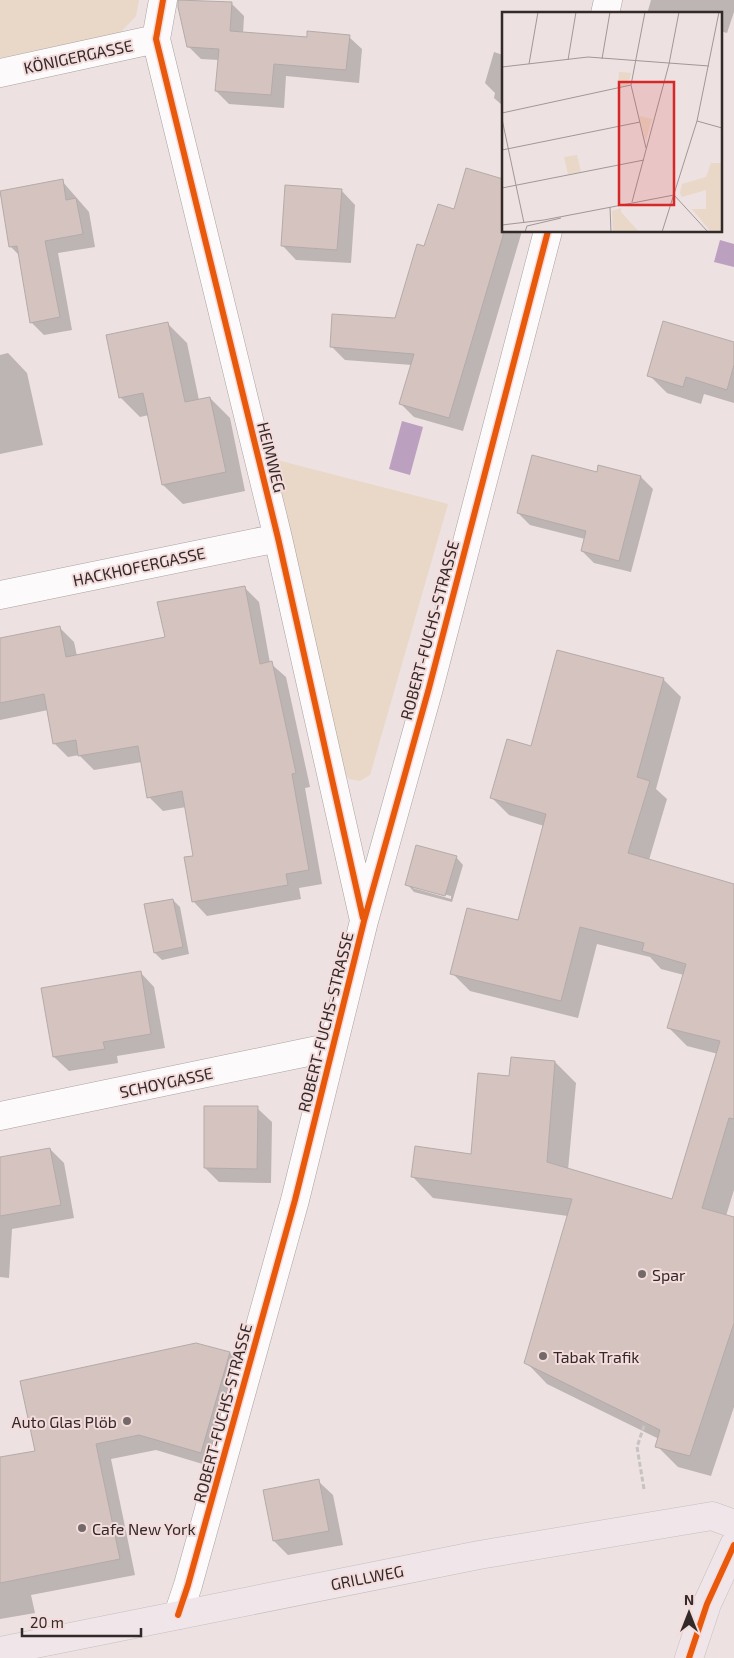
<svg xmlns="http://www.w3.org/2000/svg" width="734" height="1658" viewBox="0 0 734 1658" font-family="'Exo 2',sans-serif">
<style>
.green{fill:#e9d8c7}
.water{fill:#bca0c0}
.shadow{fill:#0003;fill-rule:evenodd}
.building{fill:#d4c3be;stroke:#b4aba9}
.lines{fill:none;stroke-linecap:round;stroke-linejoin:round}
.minor-casing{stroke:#aaa1a1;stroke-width:29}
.major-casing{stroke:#c4bebe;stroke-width:29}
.path{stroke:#c6c3c3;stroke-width:3;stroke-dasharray:5 2.5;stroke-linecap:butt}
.minor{stroke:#fcfafa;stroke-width:28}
.major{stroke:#f0e6ea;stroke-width:28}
.cycleway-casing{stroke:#f3dcdb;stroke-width:9}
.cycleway{stroke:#e8590c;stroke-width:6}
.poi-dot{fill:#736969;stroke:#f3dcdb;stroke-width:2}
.labels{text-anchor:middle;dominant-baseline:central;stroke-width:4;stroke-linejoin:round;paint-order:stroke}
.street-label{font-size:16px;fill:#322929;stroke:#f3dcdb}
.poi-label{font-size:16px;fill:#322929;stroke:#f3dcdb;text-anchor:start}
.inset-road{fill:none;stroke:#a29797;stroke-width:1}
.view{fill:#d62828;fill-opacity:0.15;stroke:#d62828;stroke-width:2.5}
.inset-edge{fill:none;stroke:#322929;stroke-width:2.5}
</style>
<rect width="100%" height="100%" fill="#ede1e1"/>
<path class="green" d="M0,0h139l-3,16 -16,17 -120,25z
M273,459l175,45 -78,271 -10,6 -11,-2 -6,-8z"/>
<path class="water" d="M720,240l14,4v23l-20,-5z
M402,421l21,6 -13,48 -21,-6z"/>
<path class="shadow" d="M179,0l53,4 12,12 -1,18 65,4 41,-1 13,12 -3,34 -73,-7 -2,32 -55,-4 -13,-13 3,-31 -18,-1 -13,-13z
M651,0h83v12l-7,21 -7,-2v-17h-73z
M494,52l9,3v51l-9,-8 1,-5 -10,-10z
M62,181l27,31 6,35 -37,6 14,77 -28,5 -13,-13 -11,-66 -10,-10 -10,-54z
M341,190l14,15 -4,58 -55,-3 -14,-15z
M503,231h19l-59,200 -49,-14 -13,-13 11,-39 -67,-5 -14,-14 64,-27z
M168,324l19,19 12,57 11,-2 20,20 15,73 -62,13 -20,-19 -14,-70 -9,2 -20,-20z
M734,343v60l-30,-9 -3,10 -34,-11 -18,-18z
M8,353l19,20 16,72 -43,9v-99z
M599,467l42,10 12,12 -22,83 -37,-9 -12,-12 3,-12 -55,-14 -12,-12 80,-40z
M244,587l15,15 11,61 16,14 24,110 -5,1 17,96 -23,4 2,11 -94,17 -14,-15 2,-44 -9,-50 -23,4 -14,-14 -7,-35 -48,8 -15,-15 -11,2 -14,-14 -6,-33 -48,10v-81l60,-11 14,14 3,14 89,-18z
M663,679l18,18 -25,92 11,10 -18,61 85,25v173l-47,-12 -18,-18 15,-53 -23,-6 -11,-12 -53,-13 -19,74 -108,-27 -18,-18 67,-51 25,-96 -35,-11 -18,-18 41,-49z
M456,857l7,8 -11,37 -38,-10 -7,-8zM413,886l38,10v3l-38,-11z
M173,900l7,7 9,47 -27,6 -7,-7z
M140,972l14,15 11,61 -48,8 1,7 -49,8 -15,-14 -11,-68z
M555,1062l21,21 -8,87 105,31 61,-123v112l-8,26 8,2v189l-23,69 -33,-9 -21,-21 2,-7 -112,-55 -21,-22 42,-146 -135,-18 -21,-22 60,-20 38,-79z
M257,1108l15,14 -1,61 -52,-1 -14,-14z
M50,1149l14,14 10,55 -62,11 -3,49 -9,-1v-119z
M196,1345l34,8 15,16 -29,99 -60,-18 -45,9 24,116 -104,20 4,18 -35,6v-161l37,-6z
M318,1481l15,14 10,50 -55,10 -14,-14 -10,-50z"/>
<path class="building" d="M178,0l54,2 -2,29 77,6v-6l43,4 -4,35 -72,-6 -3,31 -56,-4 4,-42 -32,-2 -9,-40z
M466,168l37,11v57l-54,182 -50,-14 15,-50 -84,-7 2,-33 63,4 22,-74 7,2 14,-42 16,5z
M63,179l3,21 10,-2 7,36 -38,7 15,76 -30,6 -13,-77 -8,1 -9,-56z
M285,185l57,4 -5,61 -56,-4z
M663,321l71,21v23l-7,25 -41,-13 -3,10 -36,-11z
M168,322l17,80 25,-5 16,75 -64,13 -19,-92 -24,5 -13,-63z
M532,455l65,17 1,-7 43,11 -22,85 -38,-10 5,-20 -69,-18z
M245,586l15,78 12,-3 24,112 -4,1 17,96 -23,4 2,11 -96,17 -8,-45 9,-1 -11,-65 -35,7 -9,-52 -60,10 -2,-16 -23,4 -9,-50 -44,9v-65l60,-12 6,31 99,-20 -8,-35z
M557,650l107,28 -27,99 13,4 -22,72 106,31v235l-5,-1 -27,90 32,9v106l-44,133 -35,-9 5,-17 -136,-67 48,-164 -161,-22 4,-31 56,8 7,-81 31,3 2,-19 44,4 -8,101 125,37 48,-158 -53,-13 19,-64 -44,-13 2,-8 -64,-16 -19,74 -111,-27 17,-66 51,12 28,-106 -56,-16 17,-59 24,7z
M416,845l41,11 -12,40 -40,-11z
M173,899l10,48 -29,6 -10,-49z
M141,971l10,63 -48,8 2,7 -52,8 -12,-69z
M204,1106h54l-1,63 -53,-1z
M50,1148l11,57 -61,11v-59z
M196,1343l34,9 -29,101 -62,-18 -43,9 24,115 -120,24v-126l35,-6 -15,-70z
M319,1479l10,52 -56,10 -10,-51z"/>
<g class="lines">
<defs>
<path id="minor" d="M163,0l-7,39 122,499 85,378
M605,14l3,-14
M0,73l156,-34
M0,595l278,-57
M0,1116l332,-69
M178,1615l10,-30 107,-385 69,-279 65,-233 119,-457"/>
<path id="major" d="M0,1651l479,-96 233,-39 22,8
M689,1658l18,-54 27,-59"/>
</defs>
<use href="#minor" class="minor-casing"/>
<use href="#major" class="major-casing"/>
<path class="path" d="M644,1489l-7,-42 8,-24"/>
<use href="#minor" class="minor"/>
<use href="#major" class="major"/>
<defs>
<path id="cycleway" d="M163,0l-7,39 122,499 85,380
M178,1615l10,-30 107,-385 69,-279 65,-233 119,-457
M689,1658l18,-54 27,-59"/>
</defs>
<use href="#cycleway" class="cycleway-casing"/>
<use href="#cycleway" class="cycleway"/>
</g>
<g class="poi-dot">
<circle cx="642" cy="1274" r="5"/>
<circle cx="543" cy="1356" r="5"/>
<circle cx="127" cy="1421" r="5"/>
<circle cx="82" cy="1528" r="5"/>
</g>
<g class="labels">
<g class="street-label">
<text transform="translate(78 56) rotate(-12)">KÖNIGERGASSE</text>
<text transform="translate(272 457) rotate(76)">HEIMWEG</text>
<text transform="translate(139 566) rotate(-12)">HACKHOFERGASSE</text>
<text transform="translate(429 630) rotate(-75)">ROBERT-FUCHS-STRASSE</text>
<text transform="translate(325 1022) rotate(-76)">ROBERT-FUCHS-STRASSE</text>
<text transform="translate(166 1082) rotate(-12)">SCHOYGASSE</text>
<text transform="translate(222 1413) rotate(-75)">ROBERT-FUCHS-STRASSE</text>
<text transform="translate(367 1577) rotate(-11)">GRILLWEG</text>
</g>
<g class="poi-label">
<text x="652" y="1274">Spar</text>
<text x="553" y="1356">Tabak Trafik</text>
<text x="117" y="1421" text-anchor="end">Auto Glas Plöb</text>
<text x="92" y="1528">Cafe New York</text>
</g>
</g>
<g transform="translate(502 12)">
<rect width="220" height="220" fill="#ede1e1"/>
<path d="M117,60l12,1 -3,12 -10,2zM137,104l13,3 -6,21 -1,-1zM75,143l4,17 -13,2 -4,-17zM209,151h11v69h-11l-19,-23h14v-19l-24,7 -2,-4 2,-9 24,-7zM119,196v4l18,20h-26l-1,-21z" fill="#e9d8c7"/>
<path class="inset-road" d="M143,0l-14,73 15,63M100,47l8,-47M66,48l8,-48M27,52l9,-52M0,55l86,-10 121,9M0,101l129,-28M0,107l22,104M195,109l25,7M0,138l138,-28M0,176l142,-28M172,183l34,37M130,190l37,-138 10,-52M108,195l1,25M0,213l42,-5 130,-25M23,220l2,-6 34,-8M160,220l35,-111 22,-109"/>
<path class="view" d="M117,70h55v123h-55z"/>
<rect width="220" height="220" class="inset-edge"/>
</g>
<g transform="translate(689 1613)" stroke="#f3dcdb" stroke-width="4" paint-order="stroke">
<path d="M0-4L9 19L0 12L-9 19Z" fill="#322929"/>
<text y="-8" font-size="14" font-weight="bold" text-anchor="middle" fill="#322929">N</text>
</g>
<path d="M22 1628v8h119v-8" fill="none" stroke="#322929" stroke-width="2.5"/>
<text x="30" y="1628" font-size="15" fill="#322929" stroke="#f3dcdb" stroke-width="4" paint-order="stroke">20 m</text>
</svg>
